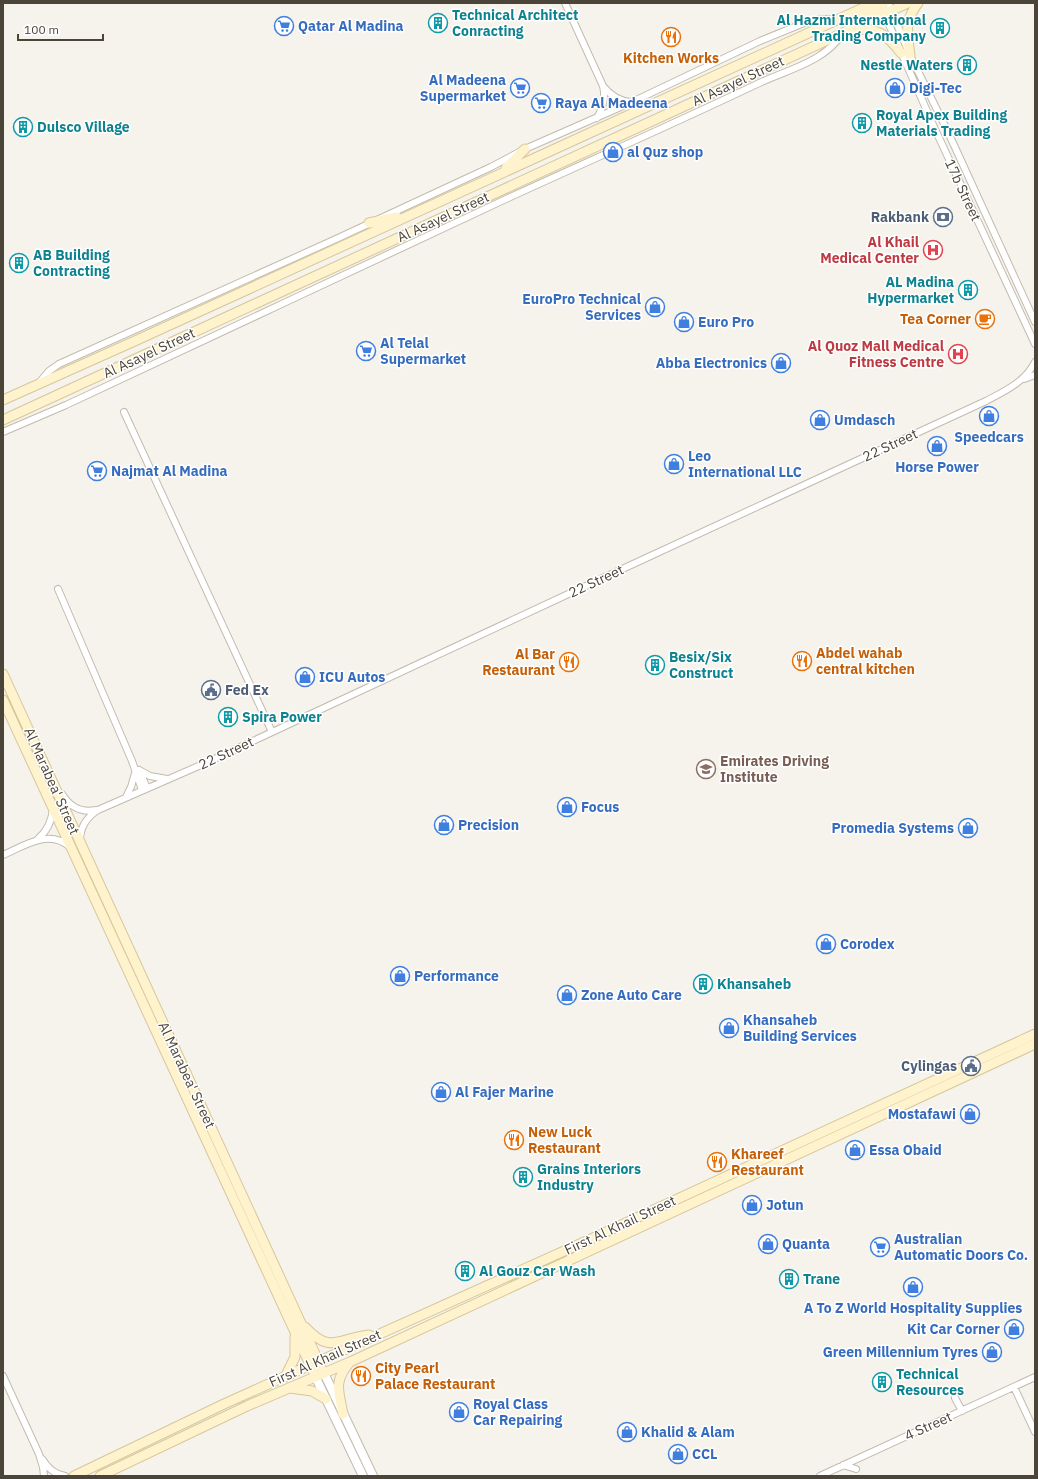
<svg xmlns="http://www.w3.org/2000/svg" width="1038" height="1479" viewBox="0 0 1038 1479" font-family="'IBM Plex Sans',sans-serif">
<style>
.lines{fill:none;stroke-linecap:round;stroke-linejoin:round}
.minor-casing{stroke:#c2bbae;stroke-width:8}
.tertiary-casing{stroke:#c2bbae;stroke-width:10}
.secondary-casing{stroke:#d6c79b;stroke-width:11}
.minor{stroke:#fff;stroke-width:6}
.tertiary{stroke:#fff;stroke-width:8}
.secondary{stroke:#fff3cd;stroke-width:9}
.labels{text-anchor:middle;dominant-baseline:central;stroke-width:3;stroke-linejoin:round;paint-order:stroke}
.culture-label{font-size:14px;font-weight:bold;fill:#0d838f;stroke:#fff;text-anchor:start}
.shop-label{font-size:14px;font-weight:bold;fill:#366cbe;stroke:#fff;text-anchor:start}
.food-label{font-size:14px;font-weight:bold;fill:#c56008;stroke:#fff;text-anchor:start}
.street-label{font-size:14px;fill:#4b4439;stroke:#fff}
.service-label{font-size:14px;font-weight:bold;fill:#4e5e75;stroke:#fff;text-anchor:end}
.health-label{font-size:14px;font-weight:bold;fill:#be3a42;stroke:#fff;text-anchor:end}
.education-label{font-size:14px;font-weight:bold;fill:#785e54;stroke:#fff;text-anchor:start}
</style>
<rect width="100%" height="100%" fill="#f6f3ec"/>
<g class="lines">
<defs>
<path id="minor" d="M565,3l38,83c7,9 16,15 28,16
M888,3l22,52 38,77 87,190
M883,11l51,116 101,217
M597,118c6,-10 9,-20 6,-32
M1024,379l11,-4
M38,384l11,-13 10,-7 277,-125 155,-72 34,-18 107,-47 128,-61 44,-18 17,-4h15
M124,412l148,320
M3,432l63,-27c147,-68 293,-138 440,-206 83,-38 167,-75 249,-114 30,-15 69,-22 88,-52
M58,589l74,172 10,29
M139,770l11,6 17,3
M139,770l8,18
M62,794c8,13 19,19 34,16
M126,797l5,-10 4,-14
M38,839c9,-8 14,-18 15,-31
M80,841c0,-14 7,-24 18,-31l112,-49 382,-178 394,-182c19,-10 39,-19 49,-39
M3,855c21,-9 46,-27 67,-8
M3,1376l36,78 4,13 1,9
M1014,1387l21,45
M955,1398l7,13
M42,1459c6,9 12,15 23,17
M843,1465l13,4
M820,1476l215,-99"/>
<path id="tertiary" d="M324,1373l49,103
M315,1376l48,100"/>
<path id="secondary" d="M850,26c9,-11 27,-12 34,-23
M853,29c25,0 33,4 48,24
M910,55c-3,-22 -6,-34 8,-52
M506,168l19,-19
M369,223l28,-6
M3,400l134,-60 737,-337
M3,420l905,-417
M3,674l318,693
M3,700l310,671
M305,1327c26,28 33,11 64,8
M285,1377l10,-20v-20
M290,1388l22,3 14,8
M343,1414c-4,-22 -10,-32 6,-51
M74,1476l150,-72 369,-166 442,-204
M100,1476l147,-70 103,-44 685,-318"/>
</defs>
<use href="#minor" class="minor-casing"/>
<use href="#tertiary" class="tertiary-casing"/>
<use href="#secondary" class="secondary-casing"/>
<use href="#minor" class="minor"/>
<use href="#tertiary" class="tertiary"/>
<use href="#secondary" class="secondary"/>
</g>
<defs>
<symbol id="building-ring" viewBox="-11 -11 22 22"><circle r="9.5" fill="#fff" stroke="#0f9aa8" stroke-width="1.5"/><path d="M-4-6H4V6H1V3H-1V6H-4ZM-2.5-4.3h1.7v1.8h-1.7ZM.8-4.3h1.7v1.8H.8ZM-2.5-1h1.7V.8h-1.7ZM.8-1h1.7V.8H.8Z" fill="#0f9aa8"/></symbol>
<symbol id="supermarket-ring" viewBox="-11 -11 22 22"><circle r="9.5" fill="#fff" stroke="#3f7fe0" stroke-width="1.5"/><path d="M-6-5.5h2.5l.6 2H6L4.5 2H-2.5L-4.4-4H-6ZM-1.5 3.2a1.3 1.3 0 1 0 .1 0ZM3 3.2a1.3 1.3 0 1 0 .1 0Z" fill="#3f7fe0"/></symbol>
<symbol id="restaurant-ring" viewBox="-11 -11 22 22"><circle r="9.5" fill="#fff" stroke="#e8710a" stroke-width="1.5"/><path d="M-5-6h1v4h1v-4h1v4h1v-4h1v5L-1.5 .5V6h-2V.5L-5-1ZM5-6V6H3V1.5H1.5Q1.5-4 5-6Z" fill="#e8710a"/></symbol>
<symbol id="shop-ring" viewBox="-11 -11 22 22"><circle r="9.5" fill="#fff" stroke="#3f7fe0" stroke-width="1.5"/><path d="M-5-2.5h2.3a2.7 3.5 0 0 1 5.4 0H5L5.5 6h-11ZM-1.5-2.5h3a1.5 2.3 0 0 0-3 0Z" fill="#3f7fe0"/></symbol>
<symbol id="bank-ring" viewBox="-11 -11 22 22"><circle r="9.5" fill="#fff" stroke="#5c6f8a" stroke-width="1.5"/><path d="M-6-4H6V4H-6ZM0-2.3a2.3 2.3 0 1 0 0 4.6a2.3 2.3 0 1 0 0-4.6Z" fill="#5c6f8a"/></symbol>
<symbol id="hospital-ring" viewBox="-11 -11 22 22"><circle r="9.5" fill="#fff" stroke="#e0444e" stroke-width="1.5"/><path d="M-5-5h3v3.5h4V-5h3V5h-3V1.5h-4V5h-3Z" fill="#e0444e"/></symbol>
<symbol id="cafe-ring" viewBox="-11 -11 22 22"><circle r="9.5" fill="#fff" stroke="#e8710a" stroke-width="1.5"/><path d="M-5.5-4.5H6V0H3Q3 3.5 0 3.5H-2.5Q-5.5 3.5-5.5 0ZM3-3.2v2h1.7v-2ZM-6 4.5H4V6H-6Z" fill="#e8710a"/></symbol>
<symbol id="civic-ring" viewBox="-11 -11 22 22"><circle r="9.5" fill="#fff" stroke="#5c6f8a" stroke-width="1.5"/><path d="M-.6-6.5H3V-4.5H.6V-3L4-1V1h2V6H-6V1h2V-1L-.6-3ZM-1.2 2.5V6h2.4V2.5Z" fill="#5c6f8a"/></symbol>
<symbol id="school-ring" viewBox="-11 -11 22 22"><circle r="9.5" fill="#fff" stroke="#8d6e63" stroke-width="1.5"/><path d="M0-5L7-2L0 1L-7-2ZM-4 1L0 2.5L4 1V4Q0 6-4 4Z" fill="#8d6e63"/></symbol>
</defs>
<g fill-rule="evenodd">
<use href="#building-ring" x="427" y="12" width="22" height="22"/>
<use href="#supermarket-ring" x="273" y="15" width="22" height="22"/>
<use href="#building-ring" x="929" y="17" width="22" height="22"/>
<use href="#restaurant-ring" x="660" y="26" width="22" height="22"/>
<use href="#building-ring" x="956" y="54" width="22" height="22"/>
<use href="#supermarket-ring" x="509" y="77" width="22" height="22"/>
<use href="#shop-ring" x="884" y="77" width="22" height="22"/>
<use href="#supermarket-ring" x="530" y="92" width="22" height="22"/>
<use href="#building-ring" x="851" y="112" width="22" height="22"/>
<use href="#building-ring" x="12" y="116" width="22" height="22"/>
<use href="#shop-ring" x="602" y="141" width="22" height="22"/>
<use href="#bank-ring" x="932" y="206" width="22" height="22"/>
<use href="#hospital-ring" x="922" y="239" width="22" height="22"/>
<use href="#building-ring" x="8" y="252" width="22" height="22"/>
<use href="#building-ring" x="957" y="279" width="22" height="22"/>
<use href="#shop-ring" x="644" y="296" width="22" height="22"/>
<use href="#cafe-ring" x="974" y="308" width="22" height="22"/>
<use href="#shop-ring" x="673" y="311" width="22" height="22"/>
<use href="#supermarket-ring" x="355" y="340" width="22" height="22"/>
<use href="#hospital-ring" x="947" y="343" width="22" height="22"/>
<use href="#shop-ring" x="770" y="352" width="22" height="22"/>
<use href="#shop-ring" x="978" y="405" width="22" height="22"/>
<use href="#shop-ring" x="809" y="409" width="22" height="22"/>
<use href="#shop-ring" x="926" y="435" width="22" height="22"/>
<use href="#shop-ring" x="663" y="453" width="22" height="22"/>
<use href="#supermarket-ring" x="86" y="460" width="22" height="22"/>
<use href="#restaurant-ring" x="791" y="650" width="22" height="22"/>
<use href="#restaurant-ring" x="558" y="651" width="22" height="22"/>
<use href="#building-ring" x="644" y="654" width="22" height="22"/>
<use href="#shop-ring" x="294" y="666" width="22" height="22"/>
<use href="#civic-ring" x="200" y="679" width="22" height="22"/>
<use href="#building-ring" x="217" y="706" width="22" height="22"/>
<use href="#school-ring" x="695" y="758" width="22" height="22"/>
<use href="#shop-ring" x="556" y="796" width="22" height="22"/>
<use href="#shop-ring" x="433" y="814" width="22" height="22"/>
<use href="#shop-ring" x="957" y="817" width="22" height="22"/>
<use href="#shop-ring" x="815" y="933" width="22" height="22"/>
<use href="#shop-ring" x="389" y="965" width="22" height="22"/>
<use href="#building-ring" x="692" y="973" width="22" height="22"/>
<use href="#shop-ring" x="556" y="984" width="22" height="22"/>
<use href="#shop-ring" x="718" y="1017" width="22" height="22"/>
<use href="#civic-ring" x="960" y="1055" width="22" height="22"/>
<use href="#shop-ring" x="430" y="1081" width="22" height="22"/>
<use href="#shop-ring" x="959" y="1103" width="22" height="22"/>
<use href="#restaurant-ring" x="503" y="1129" width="22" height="22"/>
<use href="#shop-ring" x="844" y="1139" width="22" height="22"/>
<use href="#restaurant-ring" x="706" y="1151" width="22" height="22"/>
<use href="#building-ring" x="512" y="1166" width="22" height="22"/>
<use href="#shop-ring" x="741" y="1194" width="22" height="22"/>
<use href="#shop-ring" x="757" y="1233" width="22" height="22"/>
<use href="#supermarket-ring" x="869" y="1236" width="22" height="22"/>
<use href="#building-ring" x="454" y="1260" width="22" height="22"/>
<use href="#building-ring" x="778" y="1268" width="22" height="22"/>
<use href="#shop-ring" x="902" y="1276" width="22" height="22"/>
<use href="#shop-ring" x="1003" y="1318" width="22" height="22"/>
<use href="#shop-ring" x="981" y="1341" width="22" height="22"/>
<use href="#restaurant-ring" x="350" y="1365" width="22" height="22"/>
<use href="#building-ring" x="871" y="1371" width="22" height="22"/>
<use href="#shop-ring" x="448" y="1401" width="22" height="22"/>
<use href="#shop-ring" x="616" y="1421" width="22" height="22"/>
<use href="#shop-ring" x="667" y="1443" width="22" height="22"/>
</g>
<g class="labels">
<g class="culture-label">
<text x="452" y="15">Technical Architect<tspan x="452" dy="16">Conracting</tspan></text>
<text x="926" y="20" text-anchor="end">Al Hazmi International<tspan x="926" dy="16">Trading Company</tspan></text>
<text x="953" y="65" text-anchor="end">Nestle Waters</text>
<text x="876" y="115">Royal Apex Building<tspan x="876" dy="16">Materials Trading</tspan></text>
<text x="37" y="127">Dulsco Village</text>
<text x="33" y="255">AB Building<tspan x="33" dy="16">Contracting</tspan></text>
<text x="954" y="282" text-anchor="end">AL Madina<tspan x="954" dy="16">Hypermarket</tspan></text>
<text x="669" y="657">Besix/Six<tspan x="669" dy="16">Construct</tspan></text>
<text x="242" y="717">Spira Power</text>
<text x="717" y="984">Khansaheb</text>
<text x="537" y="1169">Grains Interiors<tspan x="537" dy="16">Industry</tspan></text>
<text x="479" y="1271">Al Gouz Car Wash</text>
<text x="803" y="1279">Trane</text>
<text x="896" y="1374">Technical<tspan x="896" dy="16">Resources</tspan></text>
</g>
<g class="shop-label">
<text x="298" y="26">Qatar Al Madina</text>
<text x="506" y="80" text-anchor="end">Al Madeena<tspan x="506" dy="16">Supermarket</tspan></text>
<text x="909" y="88">Digi-Tec</text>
<text x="555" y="103">Raya Al Madeena</text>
<text x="627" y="152">al Quz shop</text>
<text x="641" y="299" text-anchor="end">EuroPro Technical<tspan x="641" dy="16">Services</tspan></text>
<text x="698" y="322">Euro Pro</text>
<text x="380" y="343">Al Telal<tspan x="380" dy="16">Supermarket</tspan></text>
<text x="767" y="363" text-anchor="end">Abba Electronics</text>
<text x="834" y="420">Umdasch</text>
<text x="989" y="437" text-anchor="middle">Speedcars</text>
<text x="688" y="456">Leo<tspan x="688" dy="16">International LLC</tspan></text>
<text x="937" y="467" text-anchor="middle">Horse Power</text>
<text x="111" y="471">Najmat Al Madina</text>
<text x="319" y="677">ICU Autos</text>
<text x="581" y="807">Focus</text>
<text x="458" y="825">Precision</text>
<text x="954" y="828" text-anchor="end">Promedia Systems</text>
<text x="840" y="944">Corodex</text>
<text x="414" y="976">Performance</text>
<text x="581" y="995">Zone Auto Care</text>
<text x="743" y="1020">Khansaheb<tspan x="743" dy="16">Building Services</tspan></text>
<text x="455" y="1092">Al Fajer Marine</text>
<text x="956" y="1114" text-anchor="end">Mostafawi</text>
<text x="869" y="1150">Essa Obaid</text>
<text x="766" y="1205">Jotun</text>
<text x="894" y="1239">Australian<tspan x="894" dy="16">Automatic Doors Co.</tspan></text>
<text x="782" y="1244">Quanta</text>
<text x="913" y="1308" text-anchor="middle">A To Z World Hospitality Supplies</text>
<text x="1000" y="1329" text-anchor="end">Kit Car Corner</text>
<text x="978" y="1352" text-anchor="end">Green Millennium Tyres</text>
<text x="473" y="1404">Royal Class<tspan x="473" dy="16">Car Repairing</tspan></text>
<text x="641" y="1432">Khalid &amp; Alam</text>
<text x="692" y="1454">CCL</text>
</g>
<g class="food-label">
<text x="671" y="58" text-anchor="middle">Kitchen Works</text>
<text x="971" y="319" text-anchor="end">Tea Corner</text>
<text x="816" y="653">Abdel wahab<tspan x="816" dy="16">central kitchen</tspan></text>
<text x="555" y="654" text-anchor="end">Al Bar<tspan x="555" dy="16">Restaurant</tspan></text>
<text x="528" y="1132">New Luck<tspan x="528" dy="16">Restaurant</tspan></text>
<text x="731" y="1154">Khareef<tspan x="731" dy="16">Restaurant</tspan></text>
<text x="375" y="1368">City Pearl<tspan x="375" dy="16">Palace Restaurant</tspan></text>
</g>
<g class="street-label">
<text transform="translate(738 81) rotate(-25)">Al Asayel Street</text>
<text transform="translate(963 190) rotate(65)">17b Street</text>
<text transform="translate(443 217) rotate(-25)">Al Asayel Street</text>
<text transform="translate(149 353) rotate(-25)">Al Asayel Street</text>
<text transform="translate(890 445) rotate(-25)">22 Street</text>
<text transform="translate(596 581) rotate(-25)">22 Street</text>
<text transform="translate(226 753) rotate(-25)">22 Street</text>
<text transform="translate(52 781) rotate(66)">Al Marabea' Street</text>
<text transform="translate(187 1075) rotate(65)">Al Marabea' Street</text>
<text transform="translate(620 1225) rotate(-25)">First Al Khail Street</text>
<text transform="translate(325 1358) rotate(-24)">First Al Khail Street</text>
<text transform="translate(928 1426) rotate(-24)">4 Street</text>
</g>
<g class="service-label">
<text x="929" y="217">Rakbank</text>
<text x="225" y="690" text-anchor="start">Fed Ex</text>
<text x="957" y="1066">Cylingas</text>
</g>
<g class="health-label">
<text x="919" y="242">Al Khail<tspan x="919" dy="16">Medical Center</tspan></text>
<text x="944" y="346">Al Quoz Mall Medical<tspan x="944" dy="16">Fitness Centre</tspan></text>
</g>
<g class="education-label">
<text x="720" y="761">Emirates Driving<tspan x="720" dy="16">Institute</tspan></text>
</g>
</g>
<rect width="1038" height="1479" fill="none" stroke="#4b4439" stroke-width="8"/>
<path d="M18 34v6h85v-6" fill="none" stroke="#4b4439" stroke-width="2"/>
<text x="24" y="34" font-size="12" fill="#4b4439" stroke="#ffffff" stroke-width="3" paint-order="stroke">100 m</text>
</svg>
